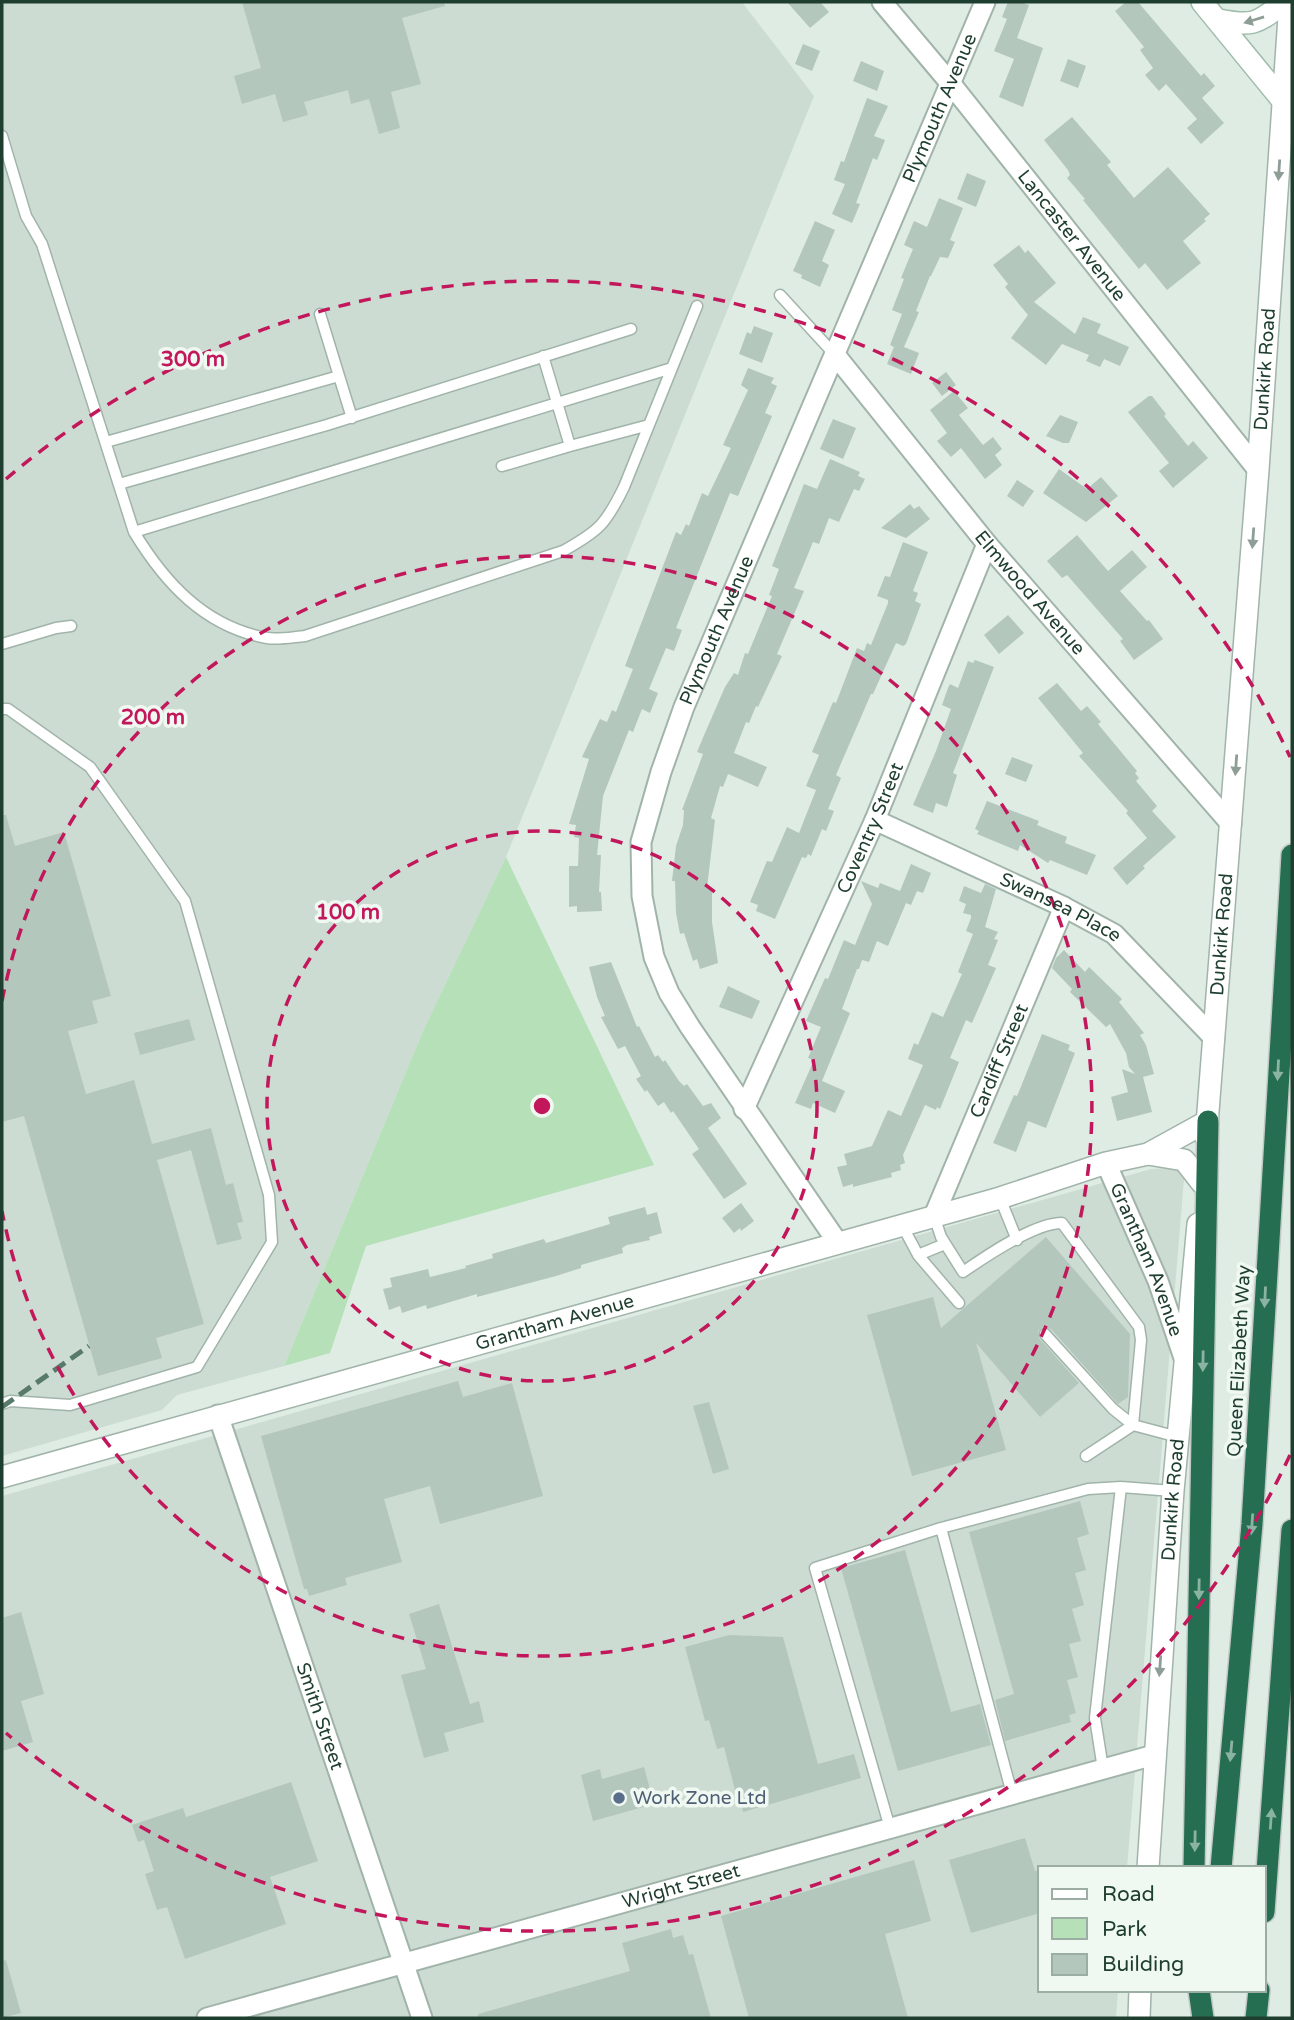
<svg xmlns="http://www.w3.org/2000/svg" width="1294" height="2020" viewBox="0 0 1294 2020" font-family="'Varela Round',sans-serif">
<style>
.built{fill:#cddcd2}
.green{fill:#b5e0b8}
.building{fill:#b4c7bc}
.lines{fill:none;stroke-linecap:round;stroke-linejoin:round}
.service-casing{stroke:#a1b4aa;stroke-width:13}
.minor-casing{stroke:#a1b4aa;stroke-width:23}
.tertiary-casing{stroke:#a1b4aa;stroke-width:24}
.secondary-casing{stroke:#9fbcac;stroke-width:24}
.motorway-casing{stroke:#c0c9c5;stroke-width:24}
.service{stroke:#fff;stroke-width:10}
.minor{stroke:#fff;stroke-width:19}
.tertiary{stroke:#fff;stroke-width:21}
.secondary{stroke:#fff;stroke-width:21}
.motorway{stroke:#266e51;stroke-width:21}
.rail{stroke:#587a6a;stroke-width:5;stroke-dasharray:14 7;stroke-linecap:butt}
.oneway{fill:#8e9e97}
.oneway2{fill:#8bb3a2}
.ring{fill:none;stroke:#c2185b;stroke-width:3.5;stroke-dasharray:12 9}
.service-dot{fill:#5c6f8a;stroke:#f0f8f2;stroke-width:2.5}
.labels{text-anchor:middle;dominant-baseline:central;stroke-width:7;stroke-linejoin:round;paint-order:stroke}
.street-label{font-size:19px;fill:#1e3e2f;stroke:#f0f8f2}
.service-label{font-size:19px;fill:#4e5e75;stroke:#f0f8f2;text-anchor:start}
.centre{fill:#c2185b;stroke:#f0f8f2;stroke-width:3.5}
.ring-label{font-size:21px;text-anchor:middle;font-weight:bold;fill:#c2185b;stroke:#f0f8f2;stroke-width:7;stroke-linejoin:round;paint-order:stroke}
</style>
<rect width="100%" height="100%" fill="#dfece4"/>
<path class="built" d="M2,2h740l72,94 -308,761 -83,174 -139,335 -107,29 -15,15 -160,46z
M1185,1167l-58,701h-87v122h78l-2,28h-1114v-522l1149,-327z"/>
<path class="green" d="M506,857l148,308 -288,81 -36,107 -46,13 139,-335z"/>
<path class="building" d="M242,2h202l1,4 -43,12 19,66 -30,8 9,36 -21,6 -10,-35 -18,5 -3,-14 -44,12 4,13 -25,7 -8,-28 -33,10 -8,-28 27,-8z
M787,2h33l9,10 -19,16z
M1008,2h12l9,3 -12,33 26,10 -20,59 -24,-10 15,-38 -20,-8 13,-32 -5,-2z
M1126,2h12l63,74 3,-3 11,13 -13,12 22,25 -23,21 -14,-16 10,-9 -31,-35 -7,7 -14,-16 8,-7 -13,-18 4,-3 -29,-36z
M803,44l17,7 -8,20 -17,-7z
M1068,59l18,7 -8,22 -18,-7z
M861,61l23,10 -7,20 -24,-10z
M867,98l21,8 -14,30 11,4 -8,20 -4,-2 -17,45 4,1 -8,19 -20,-9 13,-30 -11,-4 7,-19 3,1z
M1072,117l39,45 -4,3 27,33 34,-31 42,47 -6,5 2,2 -23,20 18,22 -34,27 -22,-27 -6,6 -26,-32 -30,-37 2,-1 -18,-21 3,-3 -2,-5 -24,-30z
M967,173l19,8 -10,26 -19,-8z
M939,198l24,10 -13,32 5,2 -7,16 -8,-1 -9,19h-1l-14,35 3,1 -15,35 15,6 -8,21 -24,-10 7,-17 -4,-2 12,-31 -10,-4 12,-31 -3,-1 12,-29 -9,-4 10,-24 13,6z
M815,221l20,9 -13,31 7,4 -9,22 -19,-9 1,-3 -9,-4z
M1019,245l6,8 3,-3 28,33 -22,19 41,32 8,-17 18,7 -4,9 32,14 -9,19 -16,-7 -4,8 -14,-6 3,-6 -27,-11 -16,21 -35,-27 17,-23 -23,-28 3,-3 -15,-19z
M754,326l19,7 -11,30 -23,-9 8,-22 4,2z
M748,368l26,10 -3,5 6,3 -12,27 7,3 -34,80 -8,-3 -54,135 6,2 -8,21 -8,-3 -17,41 9,4 -8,20 -8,-4 -9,23 -4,-2 -26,66 -6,59h4l-2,37h2l1,19 -25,1v-6l-8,1v-41h9l1,-28 -5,-1 2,-12 -7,-1 20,-65 -7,-2 18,-38 7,3 5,-12 4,2 17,-43 -8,-3 51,-134 5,3 5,-11 3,2 13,-33 6,3 23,-48 -8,-3 25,-55 -7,-5z
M946,372l10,13 -14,11 -10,-13z
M954,391l14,17 -9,7 24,30 10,-8 9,12 -7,6 7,10 -17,14 -24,-31 -10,9 -14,-16 10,-8 -17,-23z
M1149,396h3l14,18 -2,2 24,30 5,-5 15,17 -35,30 -14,-17 10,-8 -41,-51z
M1060,415l18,7 -9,21h-6l-17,-7z
M833,419l23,9 -13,31 -23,-10z
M830,459l30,13 -2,4 7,3 -6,12 -5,-2 -15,33 -10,-4 -10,26 -6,-2 -19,46 10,3 -27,63 5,2 -24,51 -2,-1 -7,17 -3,-1 -12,31 33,14 -9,20 -30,-13 -5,13 -3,-1 -9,32 4,2 -8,68h5v34l6,41 -18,6 -3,-10 -4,2 -9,-28 -4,1 -4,-21 -1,-32h-3l4,-35 7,-21 1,-15h-2l21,-56 -6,-2 8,-19 20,-46 9,-14 4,2 7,-22 3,1 24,-58 -3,-1 10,-26 -7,-3 32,-82 13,5z
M1059,469l28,20 14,-12 17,19 -32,26 -43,-29z
M1017,480l17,11 -11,16 -16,-11z
M910,504l4,5 5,-3 11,13 -24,19 -25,-10z
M1077,535l31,36 24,-21 15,17 -27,24 27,30 2,-1 14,19 -29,21 -14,-19 3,-2 -56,-64 -5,3 -15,-17z
M903,542l25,10 -15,39 5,2 -3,8 6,3 -15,40 -3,2 -7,-3 -23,51h-2l-35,81 5,3 -13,31 6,2 -8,20 -4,-2 -11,27 -3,-2 -2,4 -4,-1 -27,62 -19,-8 2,-6 -8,-3 17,-41 5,1 15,-35 12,6 17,-43 -10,-4 13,-31 -7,-3 21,-50 3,1 21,-55 7,3 3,-8 4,2 17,-42v-3l-11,-4 8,-20 5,1z
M1008,615l16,18 -25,21 -15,-19z
M975,660l19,7 -41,106 4,2 -10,32 -11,-4 -3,10 -20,-8 23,-54 15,-42 -9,-4 6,-17 2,-4 8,4 10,-27 5,2z
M1057,683l24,28 6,-5 14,16 -3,2 39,47 -2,2 4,5 -3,3 21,25 -5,5 24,26 -33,29 2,2 -18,17 -14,-17 34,-30 -21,-25 2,-2 -49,-55 4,-3 -45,-55z
M1012,757l21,8 -7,17 -21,-8z
M987,801l52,20 -2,4 30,12 -2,6 31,12 -9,20 -37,-15 -2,3 -28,-18 -2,6 -41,-17 2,-3 -4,-2z
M2,815h4l9,31 49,-14 47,164 -19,5 6,22 -30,8 18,63 48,-14 18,64 59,-16 15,57 7,-2 10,39 -6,1 5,16 -25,6 -26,-95 -34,10 47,164 -48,14 6,20 -64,18 -74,-260 -22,6z
M911,864l20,9 -8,20 -6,-2 -6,14 -5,-2 -18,43 -11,-5 -8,21 -7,-2 -3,9h-2l-15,40 8,4 -28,68 23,10 -10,22 -22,-10 -2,6 -16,-6 19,-43 -6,-2 13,-31 -15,-6 19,-43 3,1 16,-39 11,5 17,-41 -11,-23 17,7 2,-5 20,8z
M985,884l11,5 -11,38 13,5 -4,7 4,1 -10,25 8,3 -24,55 -6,-3 -16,38 9,4 -19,47 -3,-2 -1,3 -11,-5 -22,50 2,8 -5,2 1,5 -10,3 1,4 -39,10v-3l-10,3 -6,-20 10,-2 -3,-11 28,-8 16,-36 13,6 22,-51 -15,-6 6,-16 4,2 14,-33 11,5 19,-43 -4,-2 15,-38 -7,-3 5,-13v-3l-8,-2 3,-9 -7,-3 5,-15 17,7z
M1064,950l21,22 4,-5 33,32 -3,3 25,31 -4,2 6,10 8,29 -11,3 9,35 -35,9 -6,-24 17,-5 -6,-23 13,5 -6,-7 -3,-14 -16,-29 -4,3 -36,-35 2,-3 -20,-21 4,-10z
M611,962l26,65 2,-1 16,31 3,-2 5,7 2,-2 14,21 5,5 3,-2 16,22 8,-3 10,15 -13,10 39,56 -23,15 -32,-45 7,-5 -26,-38 -2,2 -7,-11 -6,4 -11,-16 -2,2 -9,-13 5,-3 -16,-30 -7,3 -17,-32 4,-1 -8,-19 -8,-30z
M728,986l32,15 -8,18 -33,-12z
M189,1019l6,21 -55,15 -6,-22z
M1042,1034l28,11 -2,5 7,3 -29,75 -18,-7 -12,31 -23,-9 21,-48 3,1 3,-7z
M741,1203l13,18 -13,10 -1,-3 -6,5 -12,-15z
M645,1207l2,8 10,-3 5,21 -13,4 1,3 -23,5 -5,3 1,5 -42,12v3l-25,8 -79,21v-3l-50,15 -1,-4 -24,8 -2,-7 -11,4 -6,-21 9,-2 -2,-9 38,-9 2,8 36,-9 -1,-2 28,-8 -1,-4 52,-15 2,4 64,-19 -2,-7z
M1046,1237l84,97 -2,63 -10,7 -67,-75 -8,-2 -5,4 1,7 40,45 -39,34 -64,-74 30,107 -94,26 -45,-161 66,-18 8,31z
M458,1381l5,16 49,-14 31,113 -103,28 -10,-38 -46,13 18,63 -57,16 2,7 -38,11 -2,-7h-3l-43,-153z
M709,1402l20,67 -16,5 -20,-68z
M1080,1501l9,33 -12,4 9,32 -11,3 9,32 -12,4 9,32 -12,3 9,33 -11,3 9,33 -7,2 2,7 -66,19 -10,-41 19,-6 -45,-162z
M905,1550l46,162 29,-8 11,41 -93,26 -57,-203z
M439,1604l31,100 9,-3 5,21 -40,11 5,18 -25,7 -23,-83 25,-6 -17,-55z
M21,1612l23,82 -23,7 12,41 -31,9v-133z
M729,1635l54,2 35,127 36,-10 7,24 -118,34 -2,-10h-3l-14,-55 -7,2 -8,-29 -4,1 -20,-74z
M644,1767l10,37 -61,17 -12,-46 19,-6 2,10z
M291,1782l27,79 -48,16 16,47 -101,35 -18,-52 -10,3 -12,-36 9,-3 -10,-31 -6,2 -6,-17 51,-17 3,9z
M1025,1838l10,33 5,-1v43l-69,20 -22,-73z
M914,1860l17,61 -46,13 23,84h-159l-28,-102z
M671,1929l2,9 10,-3 6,20 4,-1 18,64h-233v-4l152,-43 -8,-28z
M6,1960l15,53 -19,5v-57z"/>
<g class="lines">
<defs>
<path id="service" d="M2,136l24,80 16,28 92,288c31,51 71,95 133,106 11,2 26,-1 38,-2l258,-85c36,-20 43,-27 61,-64l73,-181
M780,295l56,61
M320,314l19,62
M543,356l27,90 79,-21
M106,442l233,-66 13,42
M502,466l68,-20
M119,484l208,-59 304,-96
M134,532l538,-164
M2,644l54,-16 15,-2
M2,709h6l82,58 95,134 84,294 3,47 -75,125 -127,38 -60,-4 -8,3
M1000,1198l17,42
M934,1216l7,21 22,35c23,-16 71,-49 99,-49l77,104 2,13 -8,85 45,12
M902,1225l16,30 27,-11
M918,1255l41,48
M1045,1334l68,75 20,16 -47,31
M941,1528l147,-39 33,-2 52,4
M1103,1769l-8,-51 26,-231
M890,1828l-75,-260 126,-40 71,266"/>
<g id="minor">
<path id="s1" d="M882,2l69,82 307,386"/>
<path id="s2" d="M836,356l151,188 244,280"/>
<path id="s3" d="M875,820l189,87 50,27 100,104"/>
<path id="s4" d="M744,1109l131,-289 112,-276"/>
<path id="s5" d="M1106,1163l52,118 26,77"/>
<path id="s6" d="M934,1216l130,-309"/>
<path id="s7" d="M838,1243l-148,-216 -21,-34 -15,-36 -12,-61 -1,-54 20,-70 23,-65 301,-705"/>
<path id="s8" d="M218,1415l204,603"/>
<path id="s9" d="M207,2018l947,-263"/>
</g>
<g id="tertiary">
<path id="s10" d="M1206,1137l52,-667 32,-468"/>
<path d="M1148,1154l36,6 18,23"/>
<path id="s11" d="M2,1477l998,-279 106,-35 42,-9 60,-33"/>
<path id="s12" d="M1148,1868l25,-377 25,-267"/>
<path d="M1139,2018l1,-28"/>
</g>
<path id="secondary" d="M1202,2l90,110
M1219,20c36,7 38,3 66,-18"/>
<path id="motorway" d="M1194,1868l14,-747
M1221,1868l31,-344 40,-669
M1264,1912l28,-382
M1199,1990l4,28
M1256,2018l3,-28"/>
</defs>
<use href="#service" class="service-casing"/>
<use href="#minor" class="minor-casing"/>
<use href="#tertiary" class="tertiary-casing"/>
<use href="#secondary" class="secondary-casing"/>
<use href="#motorway" class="motorway-casing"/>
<use href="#service" class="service"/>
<use href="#minor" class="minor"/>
<use href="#tertiary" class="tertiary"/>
<use href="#secondary" class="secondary"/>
<use href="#motorway" class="motorway"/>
<path class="rail" d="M2,1407l87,-61"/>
</g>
<defs><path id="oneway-solid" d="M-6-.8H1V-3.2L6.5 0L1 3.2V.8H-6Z" transform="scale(1.75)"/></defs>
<g class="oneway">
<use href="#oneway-solid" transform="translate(1254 20) rotate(163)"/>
<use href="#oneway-solid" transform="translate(1279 170) rotate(94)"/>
<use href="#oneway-solid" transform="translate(1253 538) rotate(94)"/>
<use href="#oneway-solid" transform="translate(1236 765) rotate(94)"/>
<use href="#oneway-solid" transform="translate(1160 1666) rotate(94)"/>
</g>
<g class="oneway2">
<use href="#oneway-solid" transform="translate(1278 1070) rotate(93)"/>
<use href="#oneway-solid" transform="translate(1265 1297) rotate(93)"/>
<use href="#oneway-solid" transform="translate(1203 1361) rotate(91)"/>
<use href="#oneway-solid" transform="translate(1252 1524) rotate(94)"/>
<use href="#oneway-solid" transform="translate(1199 1589) rotate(91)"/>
<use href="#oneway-solid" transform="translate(1231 1751) rotate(95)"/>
<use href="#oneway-solid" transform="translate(1271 1819) rotate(-86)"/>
<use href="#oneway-solid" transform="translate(1195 1841) rotate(91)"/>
</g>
<g class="ring">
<circle cx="542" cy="1106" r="275"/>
<path d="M2 1001A550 550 0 1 1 2 1211"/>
<path d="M1290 1455A825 825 0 0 1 6 1733M6 479A825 825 0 0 1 1290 757"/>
</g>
<circle class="service-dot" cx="619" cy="1798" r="7"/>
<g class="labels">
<g class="street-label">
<text stroke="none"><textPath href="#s7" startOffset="1250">Plymouth Avenue</textPath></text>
<text stroke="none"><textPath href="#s1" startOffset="301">Lancaster Avenue</textPath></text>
<text stroke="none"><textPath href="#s10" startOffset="770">Dunkirk Road</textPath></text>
<text stroke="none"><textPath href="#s2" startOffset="306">Elmwood Avenue</textPath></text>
<text stroke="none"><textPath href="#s7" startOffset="682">Plymouth Avenue</textPath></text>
<text stroke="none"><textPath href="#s4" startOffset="308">Coventry Street</textPath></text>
<text stroke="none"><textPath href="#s3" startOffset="205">Swansea Place</textPath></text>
<text stroke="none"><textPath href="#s10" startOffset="203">Dunkirk Road</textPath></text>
<text stroke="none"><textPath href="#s6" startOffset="168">Cardiff Street</textPath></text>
<text stroke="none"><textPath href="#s5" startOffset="105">Grantham Avenue</textPath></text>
<text stroke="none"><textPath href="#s11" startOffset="574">Grantham Avenue</textPath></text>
<text transform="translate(1239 1361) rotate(-87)">Queen Elizabeth Way</text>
<text stroke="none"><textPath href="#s12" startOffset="369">Dunkirk Road</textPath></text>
<text stroke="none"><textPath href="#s8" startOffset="318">Smith Street</textPath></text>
<text stroke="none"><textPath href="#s9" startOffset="492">Wright Street</textPath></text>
</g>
<g class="service-label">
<text x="633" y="1798">Work Zone Ltd</text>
</g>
</g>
<circle cx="542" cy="1106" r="10" class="centre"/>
<g class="ring-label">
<text x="193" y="366">300 m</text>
<text x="153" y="724">200 m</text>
<text x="348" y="919">100 m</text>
</g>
<rect width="1294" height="2020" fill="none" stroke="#1e3e2f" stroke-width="7"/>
<rect x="1038" y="1866" width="228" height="126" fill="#f0f8f2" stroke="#9caea4" stroke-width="2"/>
<rect x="1052" y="1889" width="35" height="10" fill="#ffffff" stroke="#9caea4" stroke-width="2"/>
<text x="1102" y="1901" font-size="21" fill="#1e3e2f">Road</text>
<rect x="1052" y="1918" width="35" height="21" fill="#b5e0b8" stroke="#9caea4" stroke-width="2"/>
<text x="1102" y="1936" font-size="21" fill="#1e3e2f">Park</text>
<rect x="1052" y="1954" width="35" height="21" fill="#b4c7bc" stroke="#9caea4" stroke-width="2"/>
<text x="1102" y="1971" font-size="21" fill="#1e3e2f">Building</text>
</svg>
